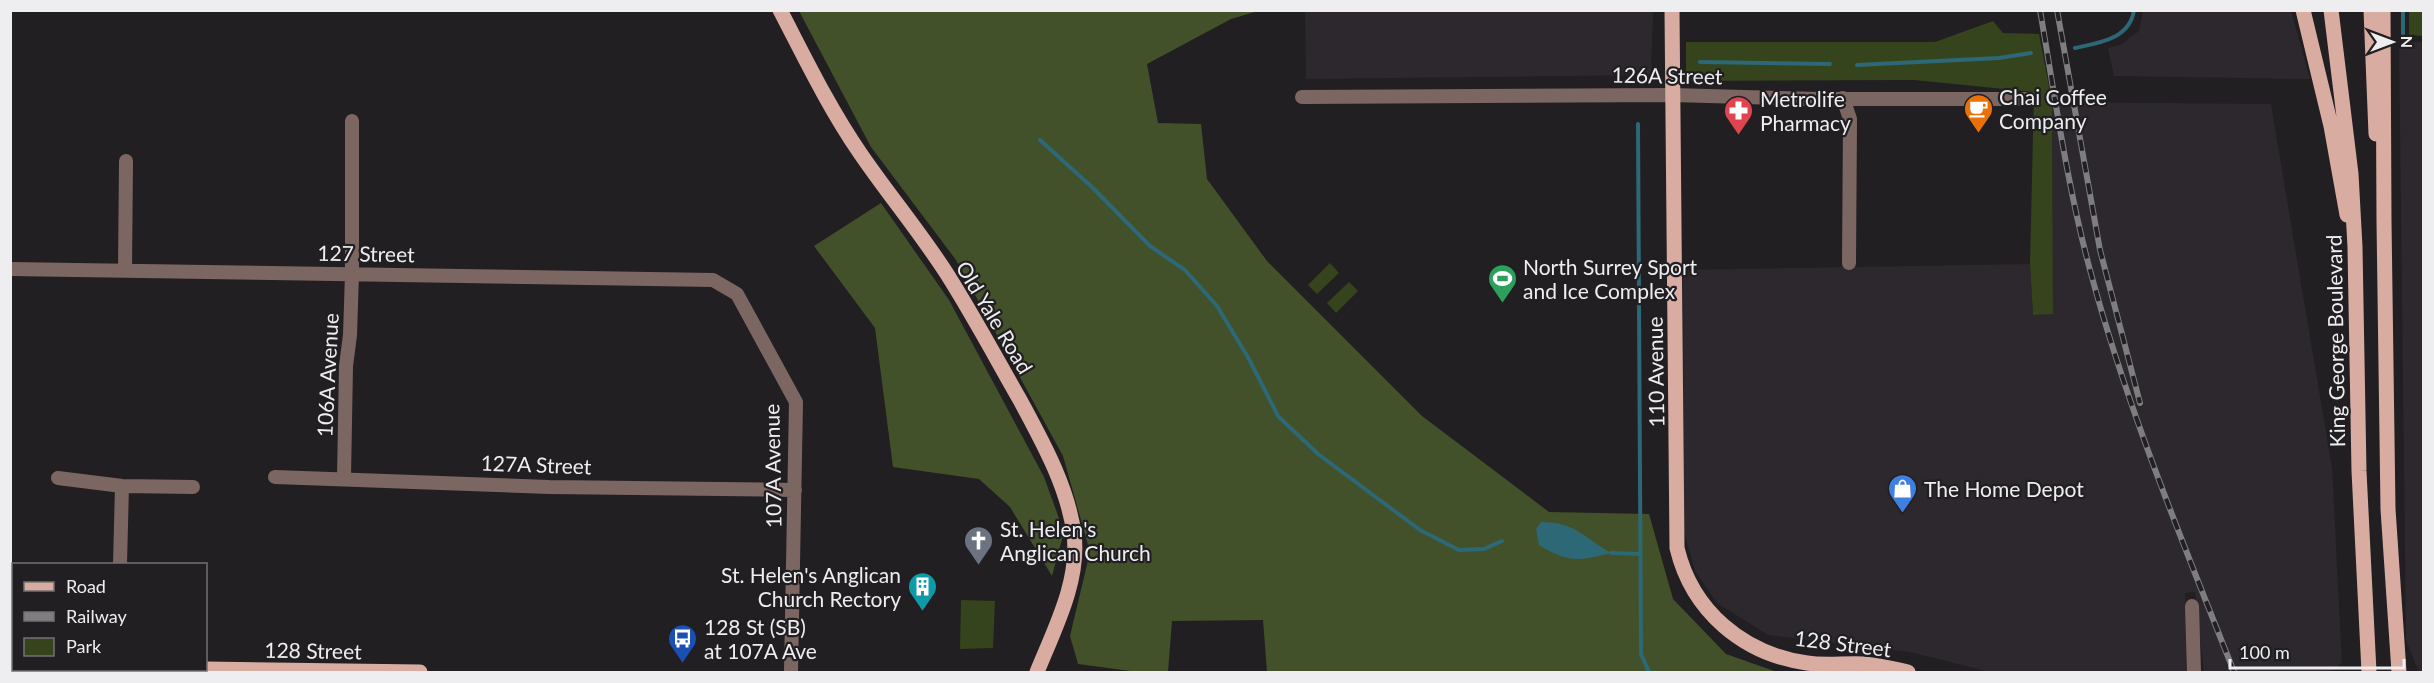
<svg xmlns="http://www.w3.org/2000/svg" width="2434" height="683" viewBox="0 0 2434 683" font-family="Lato,sans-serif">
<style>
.built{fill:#2d272e}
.green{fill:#35441c}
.forest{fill:#425129}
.water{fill:#2d6877}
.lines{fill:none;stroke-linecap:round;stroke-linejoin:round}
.stream{stroke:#2d6877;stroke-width:4}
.minor{stroke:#7c6661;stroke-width:14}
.major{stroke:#d9aca2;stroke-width:15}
.rail-casing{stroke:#7e7d7f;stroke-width:6}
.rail{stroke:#211f22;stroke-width:4;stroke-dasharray:11;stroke-linecap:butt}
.labels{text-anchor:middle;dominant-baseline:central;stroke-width:4.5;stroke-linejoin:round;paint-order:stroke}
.street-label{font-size:21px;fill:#eeedef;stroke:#211f22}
.poi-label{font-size:21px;fill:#eeedef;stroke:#211f22;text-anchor:start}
</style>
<rect width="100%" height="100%" fill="#211f22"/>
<path class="built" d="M1305,11h348l-2,64 -345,4z
M2143,11h148l19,68 -196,-3 -6,-28 12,-3 19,-14z
M2399,41l25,1 -1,630 -5,-2 -12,-30z
M2052,102l219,2 61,364 10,194 -6,7 -7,3h-125l-9,-80 -10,1 3,79h-198l-80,-20 -142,-17 -51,-32 -22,-32 -11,-39 -1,-262 347,-6 3,50h20z"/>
<path class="green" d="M2409,11h14v25l-14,-1z
M1993,21l10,12 36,1 13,68 1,212 -20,1 -3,-51 4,-172 -120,-12 -228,1v-39h249z
M1330,263l9,10 -22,21 -9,-9z
M1349,282l9,9 -22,22 -9,-10z
M961,600l34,1 -2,47 -33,1z"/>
<path class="forest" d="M799,11h459l-27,8 -84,45 11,59 43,1 6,55 60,82 155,155 127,96 100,2 24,85 53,55 51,18h-510l-4,-52 -91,1 -4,51h-30l-60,-8 -8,-28 20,-84 -27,-96 -107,-196 -85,-113z
M881,203l68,97 95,177 20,55 -12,44 -42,-69 -31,-28 -86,-12 -18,-139 -61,-82z"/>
<path class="water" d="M1541,522c35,0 43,16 70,31 -32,8 -43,10 -72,-8l-3,-16z"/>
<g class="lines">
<path class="stream" d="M2403,10v27
M2075,48c24,-5 55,-9 59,-38
M1700,62l130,2
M1857,65l142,-7 32,-5
M1638,124l3,530 8,18
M1040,140l53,48 57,58 35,24 32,36 32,53 29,57 40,38 102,76 39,20 25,-1 18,-8
M1611,553l29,1"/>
<path class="minor" d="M1302,97l370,-2 147,4h212
M1843,98l7,21 -1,144
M10,269l703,11 24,14 59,108 -5,270
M125,270l1,-109
M275,477l274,10 246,3
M58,478l64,8 71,1
M344,478l2,-112 4,-31 2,-61v-153
M120,564l2,-78
M2192,606l2,66"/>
<path class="major" d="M780,10c25,48 49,98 80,143 28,41 60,79 87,121 26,41 49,84 73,126 22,41 48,87 54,134 6,47 -20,96 -37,138
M1672,10l5,538c15,63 66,106 130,115 18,3 38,0 56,1 15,1 31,5 45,8
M2303,10l28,116 16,89
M2331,10l20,164 4,73 4,224 10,201
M2371,10l5,124
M2383,10l1,211 4,288 11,163
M206,669l214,3
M10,670h12"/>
<defs>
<path id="rail" d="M2040,10c15,87 27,175 50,260 37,138 92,270 144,402
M2057,10l43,240 40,153"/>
</defs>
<use href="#rail" class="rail-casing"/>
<use href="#rail" class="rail"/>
</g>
<defs>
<symbol id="cafe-pin" viewBox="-11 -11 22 30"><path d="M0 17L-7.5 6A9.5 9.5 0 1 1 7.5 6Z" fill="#e8710a" stroke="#211f22"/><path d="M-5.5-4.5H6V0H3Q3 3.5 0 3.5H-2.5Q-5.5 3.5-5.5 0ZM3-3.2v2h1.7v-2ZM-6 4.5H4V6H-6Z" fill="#fff"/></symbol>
<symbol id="pharmacy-pin" viewBox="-11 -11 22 30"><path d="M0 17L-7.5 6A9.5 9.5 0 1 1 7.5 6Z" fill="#e0444e" stroke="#211f22"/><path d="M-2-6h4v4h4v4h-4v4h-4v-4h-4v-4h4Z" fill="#fff"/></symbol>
<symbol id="stadium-pin" viewBox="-11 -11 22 30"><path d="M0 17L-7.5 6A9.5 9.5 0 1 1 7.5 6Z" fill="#2e9e5b" stroke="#211f22"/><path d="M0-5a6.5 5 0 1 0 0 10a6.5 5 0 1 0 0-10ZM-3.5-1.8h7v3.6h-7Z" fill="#fff"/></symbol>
<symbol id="shop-pin" viewBox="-11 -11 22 30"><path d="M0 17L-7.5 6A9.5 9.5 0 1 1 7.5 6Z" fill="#3f7fe0" stroke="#211f22"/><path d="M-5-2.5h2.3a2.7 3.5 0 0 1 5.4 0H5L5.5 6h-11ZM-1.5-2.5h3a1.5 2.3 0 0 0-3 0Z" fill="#fff"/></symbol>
<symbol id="church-pin" viewBox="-11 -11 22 30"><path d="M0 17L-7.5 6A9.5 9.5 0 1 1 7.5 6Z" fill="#6b7280" stroke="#211f22"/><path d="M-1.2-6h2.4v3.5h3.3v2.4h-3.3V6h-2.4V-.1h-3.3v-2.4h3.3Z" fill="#fff"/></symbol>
<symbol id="building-pin" viewBox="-11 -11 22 30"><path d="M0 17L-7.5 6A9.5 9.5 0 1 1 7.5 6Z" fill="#0f9aa8" stroke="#211f22"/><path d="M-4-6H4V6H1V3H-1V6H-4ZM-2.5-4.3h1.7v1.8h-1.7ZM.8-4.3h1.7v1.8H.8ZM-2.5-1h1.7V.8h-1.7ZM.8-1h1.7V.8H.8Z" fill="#fff"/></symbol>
<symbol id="bus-pin" viewBox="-11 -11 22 30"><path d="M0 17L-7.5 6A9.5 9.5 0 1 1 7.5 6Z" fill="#1a4fb4" stroke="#211f22"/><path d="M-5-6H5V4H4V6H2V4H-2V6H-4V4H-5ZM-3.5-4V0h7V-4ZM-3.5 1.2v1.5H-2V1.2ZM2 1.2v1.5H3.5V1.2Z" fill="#fff"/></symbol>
</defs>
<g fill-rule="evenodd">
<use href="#cafe-pin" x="1962" y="92" width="33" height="45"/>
<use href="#pharmacy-pin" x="1722" y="94" width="33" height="45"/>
<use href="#stadium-pin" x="1486" y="262" width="33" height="45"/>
<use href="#shop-pin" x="1886" y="472" width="33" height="45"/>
<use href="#church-pin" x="962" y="524" width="33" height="45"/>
<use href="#building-pin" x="906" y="570" width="33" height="45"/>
<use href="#bus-pin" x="666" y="622" width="33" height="45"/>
</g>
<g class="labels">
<g class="street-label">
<text transform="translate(1667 75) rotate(1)">126A Street</text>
<text transform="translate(366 253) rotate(1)">127 Street</text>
<text transform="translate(995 317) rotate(59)">Old Yale Road</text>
<text transform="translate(2335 341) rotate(-91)">King George Boulevard</text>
<text transform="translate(1655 372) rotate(-91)">110 Avenue</text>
<text transform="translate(327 375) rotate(-87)">106A Avenue</text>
<text transform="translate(536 464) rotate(2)">127A Street</text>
<text transform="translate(772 466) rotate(-91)">107A Avenue</text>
<text transform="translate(1843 643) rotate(7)">128 Street</text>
<text transform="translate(313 650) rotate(1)">128 Street</text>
</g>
<g class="poi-label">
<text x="1999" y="96">Chai Coffee<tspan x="1999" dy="24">Company</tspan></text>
<text x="1760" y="98">Metrolife<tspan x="1760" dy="24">Pharmacy</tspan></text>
<text x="1523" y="266">North Surrey Sport<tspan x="1523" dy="24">and Ice Complex</tspan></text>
<text x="1924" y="488">The Home Depot</text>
<text x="1000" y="528">St. Helen's<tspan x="1000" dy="24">Anglican Church</tspan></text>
<text x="901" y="574" text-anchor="end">St. Helen's Anglican<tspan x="901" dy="24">Church Rectory</tspan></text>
<text x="704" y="626">128 St (SB)<tspan x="704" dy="24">at 107A Ave</tspan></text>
</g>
</g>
<rect width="2434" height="683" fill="none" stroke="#eeedef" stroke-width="24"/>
<rect x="12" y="563" width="195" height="108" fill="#211f22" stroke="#737174" stroke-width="1.5"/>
<rect x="24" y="582" width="30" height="9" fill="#d9aca2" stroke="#737174" stroke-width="1.5"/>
<text x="66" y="593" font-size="18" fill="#eeedef">Road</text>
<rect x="24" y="612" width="30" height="9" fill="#7e7d7f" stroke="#737174" stroke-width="1.5"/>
<text x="66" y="623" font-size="18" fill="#eeedef">Railway</text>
<rect x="24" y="638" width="30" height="18" fill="#35441c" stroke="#737174" stroke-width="1.5"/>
<text x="66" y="653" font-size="18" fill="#eeedef">Park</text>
<g transform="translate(2392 42) rotate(90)" stroke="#211f22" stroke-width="4.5" paint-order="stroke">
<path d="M0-4.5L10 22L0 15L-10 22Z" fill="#eeedef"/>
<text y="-9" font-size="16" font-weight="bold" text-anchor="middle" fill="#eeedef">N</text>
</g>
<path d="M2230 659v9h174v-9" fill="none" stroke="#eeedef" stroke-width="3"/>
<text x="2239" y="659" font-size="18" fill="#eeedef" stroke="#211f22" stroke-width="4.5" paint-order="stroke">100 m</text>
</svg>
